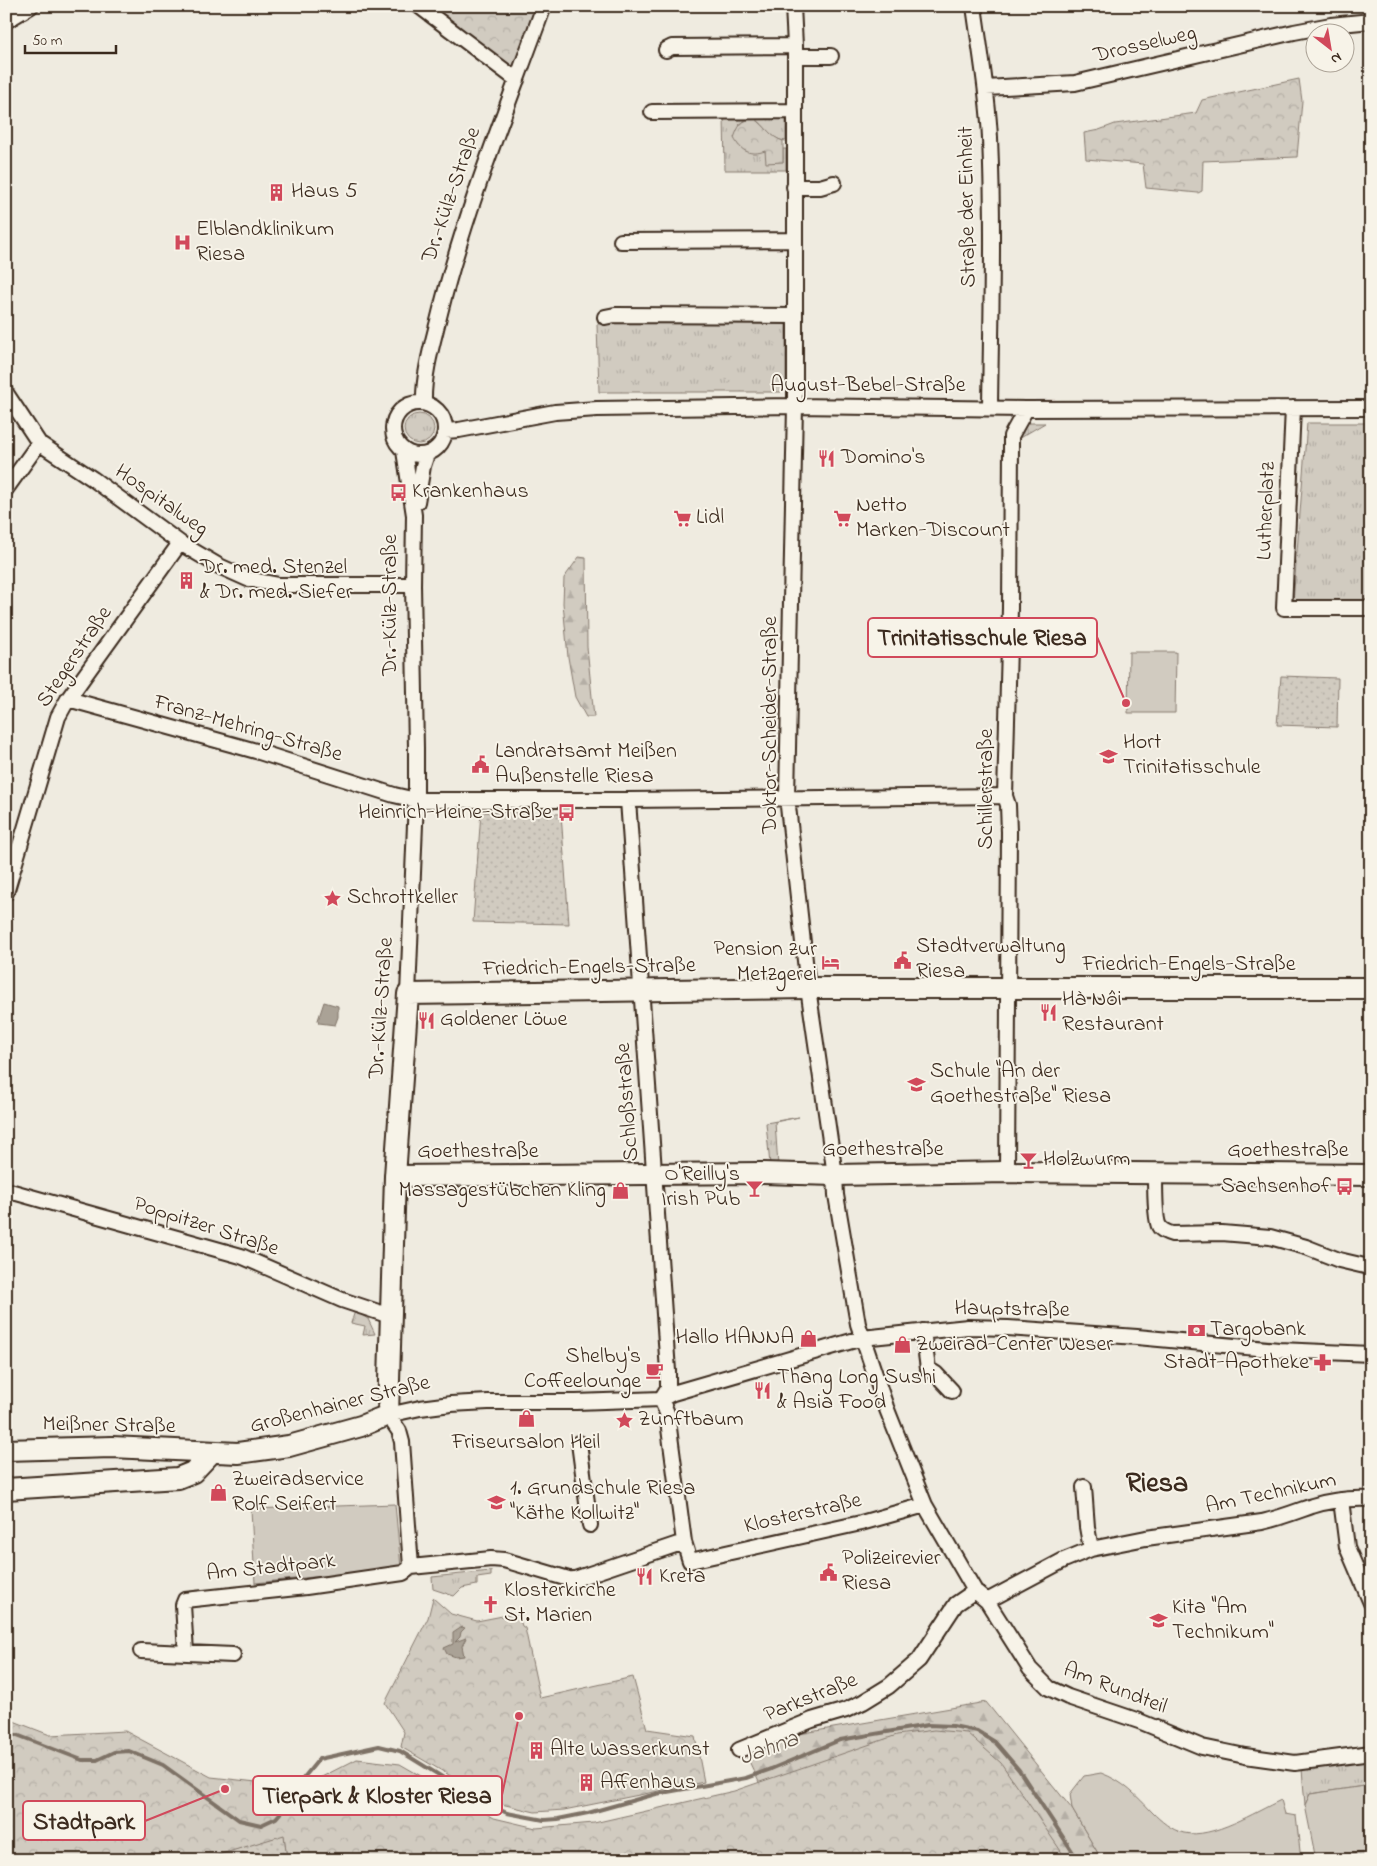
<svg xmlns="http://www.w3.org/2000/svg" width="1377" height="1866" viewBox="0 0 1377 1866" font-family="'Indie Flower',sans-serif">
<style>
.grass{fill:url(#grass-tufts);stroke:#867a6f}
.forest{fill:url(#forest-firs);stroke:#867a6f}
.park{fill:url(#park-crowns);stroke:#867a6f}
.garden{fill:url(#garden-dots);stroke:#867a6f}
.pitch{fill:#d1cbc0;stroke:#867a6f}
.water{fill:#aaa296;stroke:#7e7266}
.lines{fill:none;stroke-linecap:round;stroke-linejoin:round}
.stream{stroke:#7e7266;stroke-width:4}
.street-casing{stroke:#3b2a1e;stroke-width:18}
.secondary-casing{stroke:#3b2a1e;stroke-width:24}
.street{stroke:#f7f3e8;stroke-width:14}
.secondary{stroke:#f7f3e8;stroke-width:20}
.labels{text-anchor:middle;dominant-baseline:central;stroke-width:4;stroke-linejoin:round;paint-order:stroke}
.street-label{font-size:22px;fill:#3b2a1e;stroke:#f7f3e8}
.poi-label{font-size:22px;fill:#3b2a1e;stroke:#f7f3e8;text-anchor:start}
.water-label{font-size:24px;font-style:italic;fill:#625448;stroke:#f7f3e8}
.district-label{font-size:28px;font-weight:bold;fill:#3b2a1e;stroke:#f7f3e8}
.leader{fill:none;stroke:#d1495b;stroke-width:2}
.callout-dot{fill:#d1495b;stroke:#f7f3e8;stroke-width:2}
.callout{fill:#f7f3e8;stroke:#d1495b;stroke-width:2}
.callout-label{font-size:24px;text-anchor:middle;font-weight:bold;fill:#3b2a1e}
</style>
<defs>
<pattern id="grass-tufts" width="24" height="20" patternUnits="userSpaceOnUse" patternTransform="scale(1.25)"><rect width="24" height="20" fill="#d1cbc0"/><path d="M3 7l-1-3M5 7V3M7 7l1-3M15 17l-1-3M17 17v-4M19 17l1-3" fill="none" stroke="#b4aea5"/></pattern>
<pattern id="forest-firs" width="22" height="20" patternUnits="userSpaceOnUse" patternTransform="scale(1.25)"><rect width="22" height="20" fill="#d1cbc0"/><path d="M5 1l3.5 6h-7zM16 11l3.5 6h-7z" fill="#b4aea5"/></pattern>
<pattern id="park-crowns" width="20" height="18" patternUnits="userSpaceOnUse" patternTransform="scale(1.25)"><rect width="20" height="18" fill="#d1cbc0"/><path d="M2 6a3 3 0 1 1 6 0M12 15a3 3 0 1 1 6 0" fill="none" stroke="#b4aea5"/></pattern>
<pattern id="garden-dots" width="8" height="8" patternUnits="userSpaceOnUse" patternTransform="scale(1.25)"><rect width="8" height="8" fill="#d1cbc0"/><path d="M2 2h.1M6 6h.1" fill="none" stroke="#b4aea5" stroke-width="1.8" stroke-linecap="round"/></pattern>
</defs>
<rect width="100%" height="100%" fill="#efebe0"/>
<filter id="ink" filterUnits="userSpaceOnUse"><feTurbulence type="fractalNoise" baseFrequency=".02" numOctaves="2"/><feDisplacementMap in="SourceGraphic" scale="10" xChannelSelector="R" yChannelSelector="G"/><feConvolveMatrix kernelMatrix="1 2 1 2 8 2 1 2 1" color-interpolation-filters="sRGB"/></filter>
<g filter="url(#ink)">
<path class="grass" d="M724,115h23v4l-8,6 27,26 17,11v-13h3v21h-61z
M754,115l32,1v25c-16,-1 -20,-15 -31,-23z
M611,320h175v67l-5,5h-182l-2,-68h5z
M404 429a15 15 0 1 1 30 0a15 15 0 1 1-30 0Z
M1024,423h21l-29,17z
M1307,423h64v179l-78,1z
M799,1117l-24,5 3,44 -8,-1 -4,-42z
M355,1311l13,8 7,15 -12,1 2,-9 -14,-3z
M491,1571v5l-14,2v7l-15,3 -8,8 -21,-7 -1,-12z
M1371,1761v24l-61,9 -5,11 -3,-36z
M1371,1851v9h-47z"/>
<path class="forest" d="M579,557l7,1 1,89 7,70h-8l-11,-20 -7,-40 -5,-54 1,-25z
M986,1702l86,107 30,51h-337l3,-59 -21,-44 51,-23z"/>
<path class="park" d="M429,6h111l-25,63z
M1299,79l3,22 -5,56 -94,4 -1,30 -4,2 -52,-5 -3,-24 -57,-5 -2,-26 15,-3 16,-6 81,-11 6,-13z
M755,119c11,7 15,18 28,22v21l-17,1 -1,-12c-14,5 -24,1 -31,-13 4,-11 7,-19 21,-19z
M433,1598l18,16 26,7 41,-8 4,13 3,2 15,70 93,-21 14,52 48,7 9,46 -140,28 -29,2 -38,-9 -96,-56 3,-15 -19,-29 43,-85z
M11,1720l39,15 75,-4 86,46 91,10 55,-28 43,5 94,54 42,10 58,-5 140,-32 163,-56 37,-5 33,3 34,30 66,97h-780l-3,-24 -82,24h-196v-138z"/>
<path class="garden" d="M1281,676l57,2 -1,49 -60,-2z
M481,812l80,2 8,110 -96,-2z
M284,1835l3,25h-85z"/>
<path class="pitch" d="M1129,652h47l-1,61h-47z
M395,1504l6,64 -146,15 -4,-74z
M1101,1773c22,8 36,23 51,39 9,9 19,18 32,21 29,6 71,-21 97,-33l4,14 11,2 5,44h-199l-30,-51 -2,-15 14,-18z
M1371,1785v66l-55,9 -11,-55 5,-11z"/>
<path class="water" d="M324,1002l14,4v11l-3,8 -16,-2 -1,-3z
M462,1627l3,1 -4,4 -1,5 -5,5 11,-4 -4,8 2,10 -8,1 -9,-3 -3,-6 9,-4v-11z"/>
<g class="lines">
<path class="stream" d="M6,1735h11l65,25h15l17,-8 15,-1 34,14 76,55 22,5 15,-7 14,-16 11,-21 18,-22 60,-13 21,5 81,50 26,12 37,7 14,-1 30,-6 68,-19 90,-16 25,-9 69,-29 88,-15 25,1 24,5 18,11 24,28 59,90"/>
<defs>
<path id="street" d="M419,6l98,74
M793,6l2,40v360l-8,391 21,191 27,187 1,20 22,129 28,83 39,98 50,86 12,10 43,68 19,19 19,9 71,24 63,26 43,9 50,7 76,-10
M974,6c6,44 14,88 16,132 4,90 1,180 0,270
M6,21l25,-15
M666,50l6,-3 123,-1
M795,56h36
M986,88l89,-5 219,-51 37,-7 40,-4
M652,112l143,-1
M794,187h26l14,-4
M621,241l174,-1
M605,317l10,-2 180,1
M6,393l33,50 54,36 87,64 39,23 29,13 31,6h134
M393 429a26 26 0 1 1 52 0a26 26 0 1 1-52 0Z
M424,403c-1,-29 9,-61 16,-90 26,-105 67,-205 104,-307
M1293,408l-9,200h87
M445,431l14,-1 96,-18 42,-3 198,-3 231,3 345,-1
M404,451l10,64 -1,70 3,163v52l-8,194
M6,489l33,-46
M417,502l6,-36 4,-12
M68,699l188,52 138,44 22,5h212l377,-4
M628,800l40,571v17l-7,11
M6,893l52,-176 10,-18 25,-35 87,-121
M1007,1172l2,-340 -1,-27 -3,-9 5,-188 1,-162v-10l15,-27
M1155,1174c0,10 0,45 4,52 2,4 9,7 13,8l50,-1 48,4 36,10 33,13 30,7 2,3
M6,1190l235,66 101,44 48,16
M923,1331l5,38 8,5 16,17
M661,1399l6,14 17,129 6,19 171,-38 64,-18
M579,1443l11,82
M1084,1487l3,40 4,22
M1341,1500l6,47 24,56
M411,1567l-9,-125 -3,-11 -11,-16 32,-7 31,-4 37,-2h88l85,-3 12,-6 189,-55 106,-11 40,1 129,9 142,13 92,4
M411,1567l80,-8 13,1 68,20 112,-38
M987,1601l77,-41 27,-11 55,-11 116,-16c18,-4 33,-10 50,-16 19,-6 39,-8 59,-7
M141,1651l92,4
M186,1652l-3,-47 2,-5 121,-13 97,-14 8,-6
M739,1750l73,-30 34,-10 17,-8 26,-16 30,-26 37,-56 19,-13"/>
<path id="secondary" d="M395,1176l368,-3 72,2 172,-3 364,3
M6,1450l106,-3 126,6 51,-7 72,-20 27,-11 7,-239 13,-182 400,-6h563
M6,1489l172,-11 15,-6 18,-19"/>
</defs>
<use href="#street" class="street-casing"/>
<use href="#secondary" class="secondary-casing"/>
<use href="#street" class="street"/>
<use href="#secondary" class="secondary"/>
</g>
</g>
<defs>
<symbol id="building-bare" viewBox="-9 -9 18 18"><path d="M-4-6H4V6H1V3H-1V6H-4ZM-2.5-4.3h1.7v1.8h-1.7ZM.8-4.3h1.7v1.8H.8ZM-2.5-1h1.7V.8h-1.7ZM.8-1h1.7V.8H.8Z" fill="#d1495b" stroke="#f7f3e8" stroke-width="2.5" paint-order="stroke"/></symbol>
<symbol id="hospital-bare" viewBox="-9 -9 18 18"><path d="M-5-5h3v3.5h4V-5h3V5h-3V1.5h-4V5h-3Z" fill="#d1495b" stroke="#f7f3e8" stroke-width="2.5" paint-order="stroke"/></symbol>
<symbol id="restaurant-bare" viewBox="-9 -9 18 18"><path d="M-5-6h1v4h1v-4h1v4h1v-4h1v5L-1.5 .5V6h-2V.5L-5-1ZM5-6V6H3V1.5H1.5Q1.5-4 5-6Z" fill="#d1495b" stroke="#f7f3e8" stroke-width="2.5" paint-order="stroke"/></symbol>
<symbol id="bus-bare" viewBox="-9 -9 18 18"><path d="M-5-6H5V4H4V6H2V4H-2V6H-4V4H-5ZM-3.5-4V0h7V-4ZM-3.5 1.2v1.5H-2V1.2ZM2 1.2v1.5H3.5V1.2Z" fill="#d1495b" stroke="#f7f3e8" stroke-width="2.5" paint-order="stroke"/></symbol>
<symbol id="supermarket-bare" viewBox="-9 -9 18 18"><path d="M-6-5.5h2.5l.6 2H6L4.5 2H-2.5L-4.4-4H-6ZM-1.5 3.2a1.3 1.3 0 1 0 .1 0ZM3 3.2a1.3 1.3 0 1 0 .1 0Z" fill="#d1495b" stroke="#f7f3e8" stroke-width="2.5" paint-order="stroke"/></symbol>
<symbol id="school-bare" viewBox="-9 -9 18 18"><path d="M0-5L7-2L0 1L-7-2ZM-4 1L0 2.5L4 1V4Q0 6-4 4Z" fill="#d1495b" stroke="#f7f3e8" stroke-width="2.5" paint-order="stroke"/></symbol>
<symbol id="civic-bare" viewBox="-9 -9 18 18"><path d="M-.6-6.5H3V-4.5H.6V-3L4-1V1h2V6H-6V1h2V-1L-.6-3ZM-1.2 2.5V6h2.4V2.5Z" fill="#d1495b" stroke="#f7f3e8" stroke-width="2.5" paint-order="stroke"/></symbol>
<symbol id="sight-bare" viewBox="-9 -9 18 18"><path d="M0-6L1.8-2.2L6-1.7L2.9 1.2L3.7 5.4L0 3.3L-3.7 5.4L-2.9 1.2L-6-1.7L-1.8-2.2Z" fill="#d1495b" stroke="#f7f3e8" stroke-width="2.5" paint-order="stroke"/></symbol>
<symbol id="hotel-bare" viewBox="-9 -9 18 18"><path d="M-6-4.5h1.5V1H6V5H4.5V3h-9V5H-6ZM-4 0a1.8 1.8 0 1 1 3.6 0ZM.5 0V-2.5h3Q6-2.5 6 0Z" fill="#d1495b" stroke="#f7f3e8" stroke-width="2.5" paint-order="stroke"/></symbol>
<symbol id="bar-bare" viewBox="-9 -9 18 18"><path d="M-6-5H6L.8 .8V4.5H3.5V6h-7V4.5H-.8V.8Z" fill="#d1495b" stroke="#f7f3e8" stroke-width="2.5" paint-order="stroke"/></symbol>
<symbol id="shop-bare" viewBox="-9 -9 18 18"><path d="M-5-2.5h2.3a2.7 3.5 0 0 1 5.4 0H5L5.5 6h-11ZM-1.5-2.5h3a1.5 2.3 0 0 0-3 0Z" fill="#d1495b" stroke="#f7f3e8" stroke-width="2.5" paint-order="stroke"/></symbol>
<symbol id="bank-bare" viewBox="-9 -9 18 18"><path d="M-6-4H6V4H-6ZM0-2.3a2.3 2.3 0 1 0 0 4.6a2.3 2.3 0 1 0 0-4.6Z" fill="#d1495b" stroke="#f7f3e8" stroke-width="2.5" paint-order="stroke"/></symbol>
<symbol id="pharmacy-bare" viewBox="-9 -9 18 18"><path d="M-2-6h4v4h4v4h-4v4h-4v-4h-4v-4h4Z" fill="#d1495b" stroke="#f7f3e8" stroke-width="2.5" paint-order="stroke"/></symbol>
<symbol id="cafe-bare" viewBox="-9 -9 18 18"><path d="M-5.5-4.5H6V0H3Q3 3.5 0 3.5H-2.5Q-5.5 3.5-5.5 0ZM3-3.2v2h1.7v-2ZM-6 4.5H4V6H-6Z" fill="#d1495b" stroke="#f7f3e8" stroke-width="2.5" paint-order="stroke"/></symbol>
<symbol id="church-bare" viewBox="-9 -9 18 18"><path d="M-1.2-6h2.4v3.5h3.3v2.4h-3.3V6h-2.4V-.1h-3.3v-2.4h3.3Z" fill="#d1495b" stroke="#f7f3e8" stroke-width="2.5" paint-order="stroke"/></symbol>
</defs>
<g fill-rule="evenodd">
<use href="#building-bare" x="264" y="180" width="25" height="25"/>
<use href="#hospital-bare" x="170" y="230" width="25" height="25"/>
<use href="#restaurant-bare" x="814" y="446" width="25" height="25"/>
<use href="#bus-bare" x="386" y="480" width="25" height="25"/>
<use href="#supermarket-bare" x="670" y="506" width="25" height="25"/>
<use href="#supermarket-bare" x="830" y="506" width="25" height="25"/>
<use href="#building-bare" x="174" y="568" width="25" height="25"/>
<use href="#school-bare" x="1096" y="744" width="25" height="25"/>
<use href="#civic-bare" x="468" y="752" width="25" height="25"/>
<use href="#bus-bare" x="554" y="800" width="25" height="25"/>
<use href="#sight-bare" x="320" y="886" width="25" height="25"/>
<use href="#civic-bare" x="890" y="948" width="25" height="25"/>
<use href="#hotel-bare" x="818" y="950" width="25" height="25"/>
<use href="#restaurant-bare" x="1036" y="1000" width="25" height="25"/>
<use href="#restaurant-bare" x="414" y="1008" width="25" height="25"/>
<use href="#school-bare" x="904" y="1072" width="25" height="25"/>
<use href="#bar-bare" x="1016" y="1148" width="25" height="25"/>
<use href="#bus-bare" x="1332" y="1174" width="25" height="25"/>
<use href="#bar-bare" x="742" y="1176" width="25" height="25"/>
<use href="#shop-bare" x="608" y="1178" width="25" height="25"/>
<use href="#bank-bare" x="1184" y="1318" width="25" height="25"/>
<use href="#shop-bare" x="796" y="1326" width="25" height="25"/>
<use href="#shop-bare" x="890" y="1332" width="25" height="25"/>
<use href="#pharmacy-bare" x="1310" y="1350" width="25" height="25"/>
<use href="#cafe-bare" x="642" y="1358" width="25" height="25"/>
<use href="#restaurant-bare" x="750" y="1378" width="25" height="25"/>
<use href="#shop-bare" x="514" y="1406" width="25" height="25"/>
<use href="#sight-bare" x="612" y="1408" width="25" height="25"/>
<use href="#shop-bare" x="206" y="1480" width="25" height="25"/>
<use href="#school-bare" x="484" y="1490" width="25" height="25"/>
<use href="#civic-bare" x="816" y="1560" width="25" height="25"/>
<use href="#restaurant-bare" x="632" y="1564" width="25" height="25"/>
<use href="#church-bare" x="478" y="1592" width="25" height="25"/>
<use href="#school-bare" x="1146" y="1608" width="25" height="25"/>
<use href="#building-bare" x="524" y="1738" width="25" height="25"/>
<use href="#building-bare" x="574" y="1770" width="25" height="25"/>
</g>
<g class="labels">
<g class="street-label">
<text transform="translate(1145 45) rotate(-13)">Drosselweg</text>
<text transform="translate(452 195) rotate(-71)">Dr.-Külz-Straße</text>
<text transform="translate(968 207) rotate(-91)">Straße der Einheit</text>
<text x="868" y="386">August-Bebel-Straße</text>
<text transform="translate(161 501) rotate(35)">Hospitalweg</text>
<text transform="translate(1267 511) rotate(-88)">Lutherplatz</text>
<text transform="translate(391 605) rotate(-90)">Dr.-Külz-Straße</text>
<text transform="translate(75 657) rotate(-56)">Stegerstraße</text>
<text transform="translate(771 725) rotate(-90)">Doktor-Scheider-Straße</text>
<text transform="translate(248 729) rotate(16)">Franz-Mehring-Straße</text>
<text transform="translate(987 789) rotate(-90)">Schillerstraße</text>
<text x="1189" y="965">Friedrich-Engels-Straße</text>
<text transform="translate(589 968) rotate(-1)">Friedrich-Engels-Straße</text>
<text transform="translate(382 1008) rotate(-86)">Dr.-Külz-Straße</text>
<text transform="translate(628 1102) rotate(-94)">Schloßstraße</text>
<text x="883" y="1150">Goethestraße</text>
<text x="1288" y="1151">Goethestraße</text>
<text x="478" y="1152">Goethestraße</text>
<text transform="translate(206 1227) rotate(18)">Poppitzer Straße</text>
<text transform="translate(1012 1310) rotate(1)">Hauptstraße</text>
<text transform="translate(340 1405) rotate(-14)">Großenhainer Straße</text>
<text transform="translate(109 1426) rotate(1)">Meißner Straße</text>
<text transform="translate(1271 1494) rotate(-12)">Am Technikum</text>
<text transform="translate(803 1514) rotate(-13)">Klosterstraße</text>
<text transform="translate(271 1568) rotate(-6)">Am Stadtpark</text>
<text transform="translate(1115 1689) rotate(21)">Am Rundteil</text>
<text transform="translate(811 1698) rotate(-22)">Parkstraße</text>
</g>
<g class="poi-label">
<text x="291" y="192">Haus 5</text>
<text x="196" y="230">Elblandklinikum<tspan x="196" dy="25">Riesa</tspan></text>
<text x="841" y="458">Domino's</text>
<text x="412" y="492">Krankenhaus</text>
<text x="856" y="506">Netto<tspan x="856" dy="25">Marken-Discount</tspan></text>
<text x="696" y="518">Lidl</text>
<text x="200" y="568">Dr. med. Stenzel<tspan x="200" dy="25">&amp; Dr. med. Siefer</tspan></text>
<text x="1123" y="743">Hort<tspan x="1123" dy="25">Trinitatisschule</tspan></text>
<text x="495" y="752">Landratsamt Meißen<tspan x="495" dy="25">Außenstelle Riesa</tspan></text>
<text x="552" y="813" text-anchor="end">Heinrich-Heine-Straße</text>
<text x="347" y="898">Schrottkeller</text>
<text x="916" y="947">Stadtverwaltung<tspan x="916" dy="25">Riesa</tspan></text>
<text x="817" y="950" text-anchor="end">Pension zur<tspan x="817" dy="25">Metzgerei</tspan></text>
<text x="1062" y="1000">Hà Nôi<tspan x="1062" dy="25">Restaurant</tspan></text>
<text x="440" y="1020">Goldener Löwe</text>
<text x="930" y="1072">Schule "An der<tspan x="930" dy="25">Goethestraße" Riesa</tspan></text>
<text x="1043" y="1160">Holzwurm</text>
<text x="740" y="1175" text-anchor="end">O'Reilly's<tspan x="740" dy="25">Irish Pub</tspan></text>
<text x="1331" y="1187" text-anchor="end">Sachsenhof</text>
<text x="606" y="1191" text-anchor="end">Massagestübchen Kling</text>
<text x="1210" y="1330">Targobank</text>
<text x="794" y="1338" text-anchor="end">Hallo HANNA</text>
<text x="916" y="1345">Zweirad-Center Weser</text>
<text x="641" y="1357" text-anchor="end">Shelby's<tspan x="641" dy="25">Coffeelounge</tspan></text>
<text x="1309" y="1363" text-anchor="end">Stadt-Apotheke</text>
<text x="777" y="1378">Thang Long Sushi<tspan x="777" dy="25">&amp; Asia Food</tspan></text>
<text x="638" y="1420">Zunftbaum</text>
<text x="526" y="1443" text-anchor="middle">Friseursalon Heil</text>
<text x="232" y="1480">Zweiradservice<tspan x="232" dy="25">Rolf Seifert</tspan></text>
<text x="510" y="1489">1. Grundschule Riesa<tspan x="510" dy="25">"Käthe Kollwitz"</tspan></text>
<text x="842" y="1559">Polizeirevier<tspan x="842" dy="25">Riesa</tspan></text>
<text x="659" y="1577">Kreta</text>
<text x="504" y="1591">Klosterkirche<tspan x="504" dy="25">St. Marien</tspan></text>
<text x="1172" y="1608">Kita "Am<tspan x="1172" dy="25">Technikum"</tspan></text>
<text x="550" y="1750">Alte Wasserkunst</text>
<text x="600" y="1783">Affenhaus</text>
</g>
<g class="water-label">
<text transform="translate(769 1749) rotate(-20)">Jahna</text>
</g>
<g class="district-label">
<text x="1157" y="1484">Riesa</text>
</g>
</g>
<path class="leader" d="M1126 703L1097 637M519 1716L502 1795M225 1789L145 1821"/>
<g class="callout-dot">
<circle cx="1126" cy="703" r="5"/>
<circle cx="519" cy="1716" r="5"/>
<circle cx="225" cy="1789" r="5"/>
</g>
<g class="callout">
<rect x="868" y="618" width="229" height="39" rx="5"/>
<rect x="253" y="1776" width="249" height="39" rx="5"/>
<rect x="23" y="1801" width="122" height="39" rx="5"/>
</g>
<g class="callout-label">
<text x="982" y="645">Trinitatisschule Riesa</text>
<text x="377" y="1803">Tierpark &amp; Kloster Riesa</text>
<text x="84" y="1829">Stadtpark</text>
</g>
<rect width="1377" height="1866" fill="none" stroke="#f7f3e8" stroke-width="25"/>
<rect x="12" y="12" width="1352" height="1841" fill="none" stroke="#3b2a1e" stroke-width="2" filter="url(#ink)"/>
<g transform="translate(1330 48) rotate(149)"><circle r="24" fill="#f7f3e8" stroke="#aca397"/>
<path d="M0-4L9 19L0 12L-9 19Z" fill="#d1495b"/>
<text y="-8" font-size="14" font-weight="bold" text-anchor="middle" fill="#3b2a1e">N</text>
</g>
<path d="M25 45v8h91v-8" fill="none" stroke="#3b2a1e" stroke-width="2.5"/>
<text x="32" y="45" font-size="15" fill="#3b2a1e" stroke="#f7f3e8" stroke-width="4" paint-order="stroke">50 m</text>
</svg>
